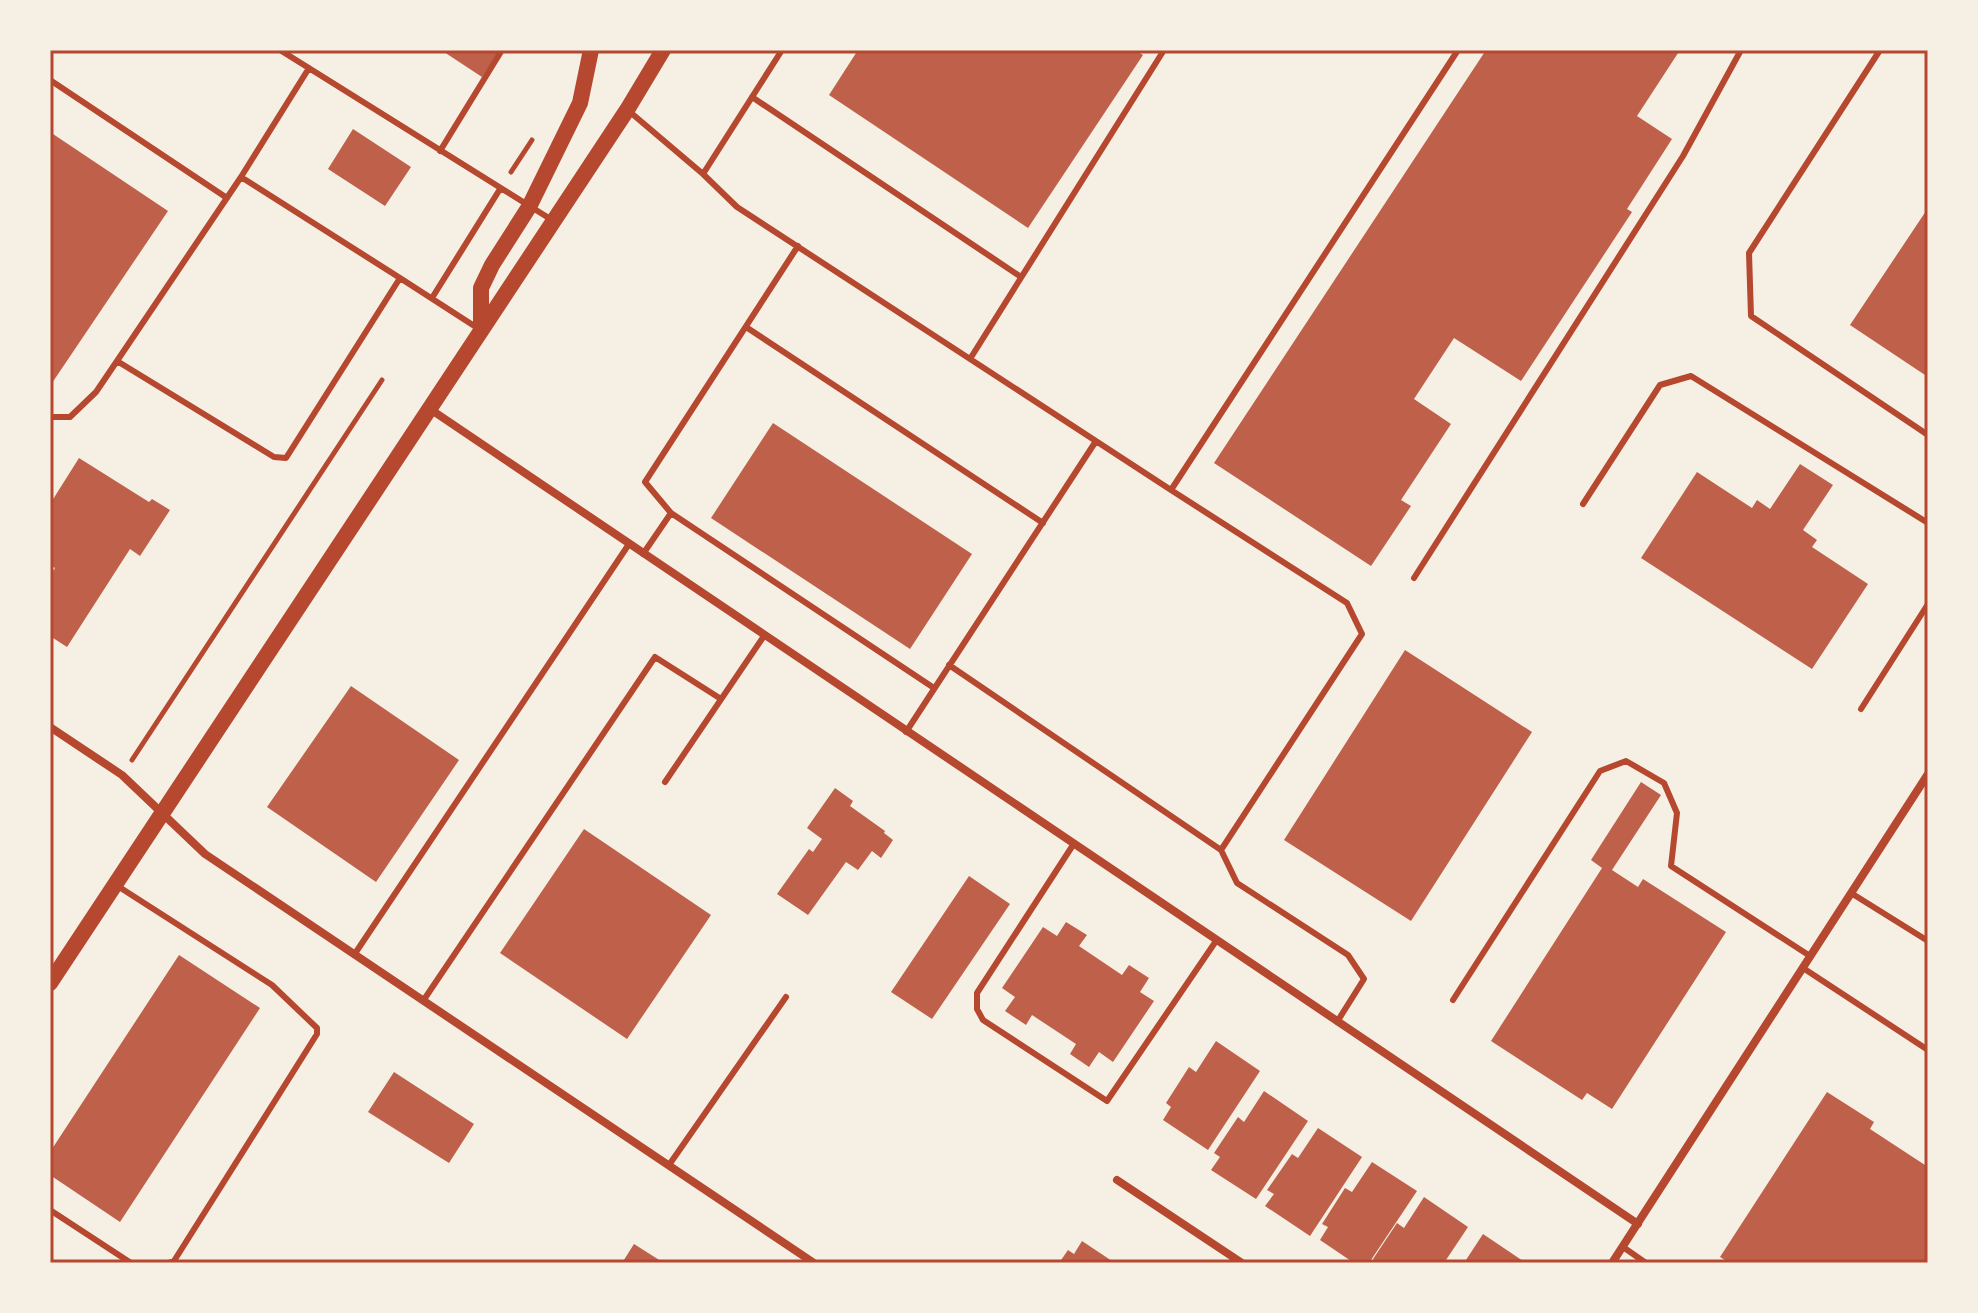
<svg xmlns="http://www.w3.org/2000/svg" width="1978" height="1313" viewBox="0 0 1978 1313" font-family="Karla,sans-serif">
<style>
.building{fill:#bf614a}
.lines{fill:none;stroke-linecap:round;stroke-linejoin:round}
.path{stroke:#b5482f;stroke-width:5}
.service{stroke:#b5482f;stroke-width:6}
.minor{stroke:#b5482f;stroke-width:8}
.secondary{stroke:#b5482f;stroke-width:16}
.neatline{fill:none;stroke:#b5482f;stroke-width:3}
</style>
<rect width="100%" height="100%" fill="#f6efe4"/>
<path class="building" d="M441,50h59l-18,27z
M858,50h277l8,5 -115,173 -199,-133z
M1486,50h194l-43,66 35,23 -45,70 5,3 -111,169 -67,-43 -40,61 37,25 -50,76 10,6 -40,60 -157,-103z
M353,129l58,38 -26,39 -57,-37z
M50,132l118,79 -118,175z
M1928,208v169l-78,-52z
M773,423l199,131 -62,95 -199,-131z
M79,458l70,44 3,-3 18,11 -30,46 -10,-7 -63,98 -17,-11v-60l5,-8 -5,-3v-61z
M1800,464l33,21 -30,45 14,10 -5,7 56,37 -56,85 -171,-111 56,-86 55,36 5,-8 13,9z
M1405,650l127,82 -121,189 -127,-81z
M351,686l108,74 -83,122 -109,-75z
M1641,782l20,13 -49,75 26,17 5,-8 83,53 -114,177 -25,-16 -5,7 -91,-59 111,-173 -11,-8z
M835,788l18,13 -3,5 35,25 -1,2 9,7 -12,18 -9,-7 -14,19 -12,-8 -38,53 -31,-21 32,-45 4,3 9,-13 -15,-11z
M584,829l127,86 -84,124 -127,-86z
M969,876l41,28 -78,115 -41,-27z
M1066,922l21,13 -8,11 43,29 7,-10 20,13 -9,14 14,9 -41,61 -14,-10 -10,15 -19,-13 6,-10 -44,-29 -6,10 -21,-14 10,-14 -13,-9 41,-61 14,9z
M179,955l81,53 -140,214 -70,-47v-23z
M1216,1041l44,30 -52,79 -45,-30 8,-13 -5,-4 23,-36 7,5z
M394,1072l80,52 -25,39 -81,-51z
M1264,1091l44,30 -52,78 -45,-29 9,-13 -6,-4 24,-36 6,5z
M1827,1092l47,30 -4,7 58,38v96h-198l-10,-6z
M1318,1128l44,29 -52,79 -45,-30 9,-12 -7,-4 25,-36 6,4z
M1372,1162l45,29 -48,72h-15l-34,-23 8,-13 -6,-3 23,-36 7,4z
M1424,1197l44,30 -24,36h-65l-6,-4 24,-36 7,5z
M1483,1234l43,29h-62z
M1082,1241l33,22h-56l9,-13 6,4z
M634,1244l30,19h-42z"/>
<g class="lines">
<path class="path" d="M511,172l21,-32
M132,760l250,-380"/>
<path class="service" d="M280,50l272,170
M1880,50l-131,203 2,63 177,119
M309,68l-68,109 159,101
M50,80l177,118
M752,97l269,180
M630,112l73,62 34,33 434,283 287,-440
M440,151l62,-101
M703,174l79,-124
M798,246l-153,236 26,31 263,175
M432,298l68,-109
M746,327l297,196
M970,359l194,-309
M117,361l124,-184
M50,417h20l26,-25 21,-31 157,96 12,1 114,-180 79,51
M1171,490l176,113 15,31 -141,216 16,33 111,72 16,24 -27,43
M1583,504l77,-119 31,-9 237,147
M643,554l28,-41
M1414,578l269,-422 58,-106
M949,665l272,185
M1861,709l67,-105
M906,732l190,-291
M665,782l99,-146
M1073,845l-96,148v16l6,11 124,81 109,-160
M116,885l156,100 45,43v6l-143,227 -6,2
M1851,893l77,48
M354,955l275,-411
M1803,968l125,82
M1453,1000l147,-229 26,-10 38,22 13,30 -6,53 139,90
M423,1001l232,-344 66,42
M669,1165l117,-168
M50,1210l81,53
M1623,1247l23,16"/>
<path class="minor" d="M430,409l1208,815
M50,727l72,48 83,79 609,409
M1117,1180l125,83
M1612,1263l316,-489"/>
<path class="secondary" d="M481,330v-42l11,-23 37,-58 51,-104 11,-53
M50,983l577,-873 36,-60"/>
</g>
<rect width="1978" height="1313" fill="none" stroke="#f6efe4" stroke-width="104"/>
<rect x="52" y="52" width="1874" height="1209" class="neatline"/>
</svg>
